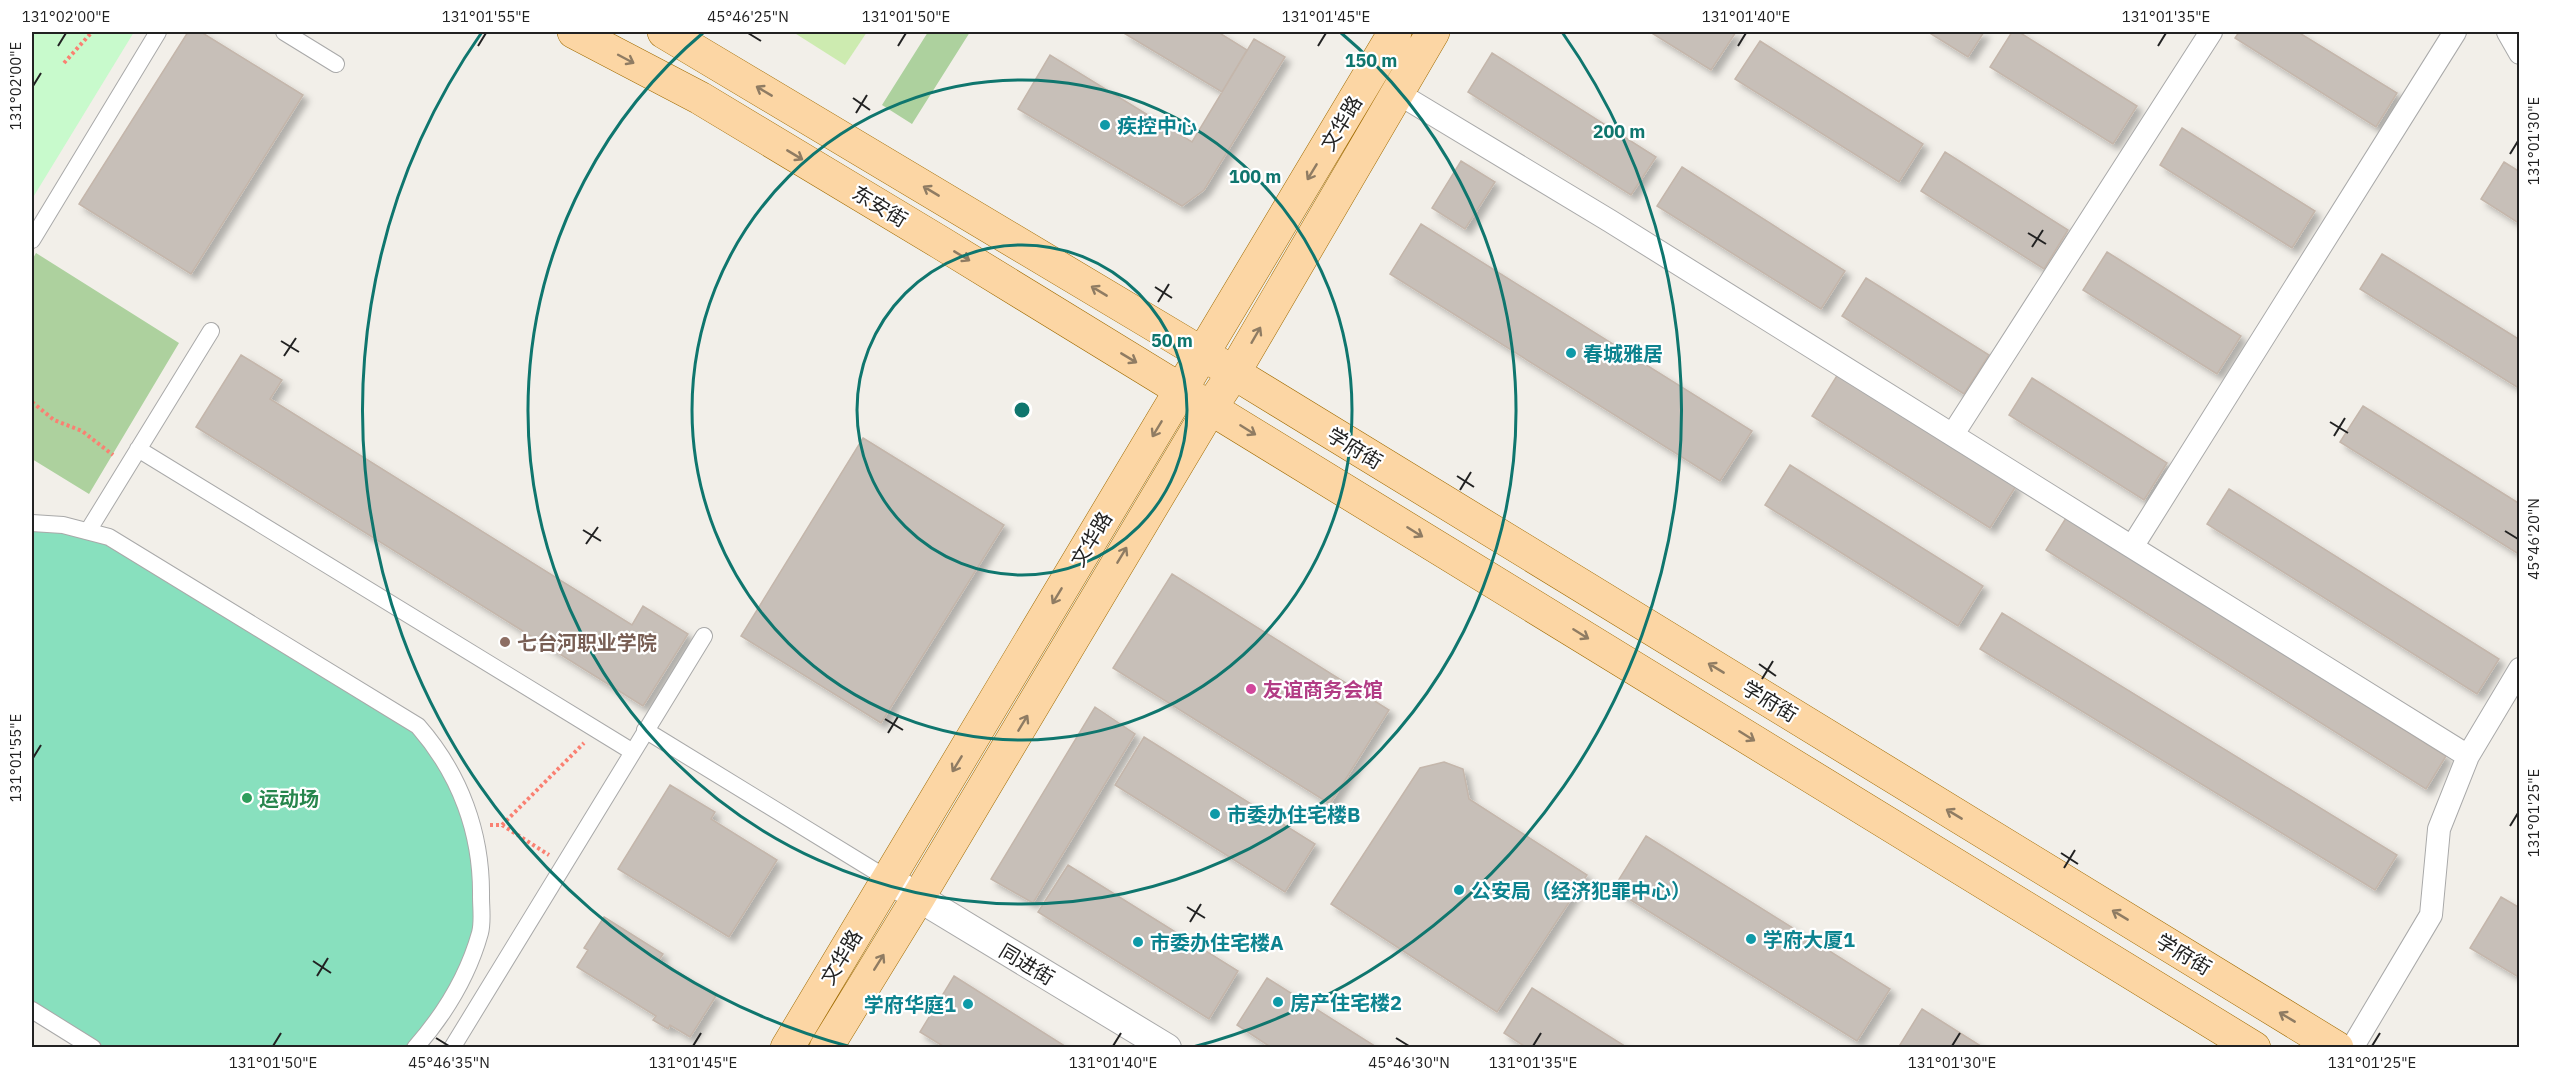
<svg xmlns="http://www.w3.org/2000/svg" width="2551" height="1079" viewBox="0 0 2551 1079" font-family="'IBM Plex Sans','Noto Sans SC',sans-serif">
<style>
.grass{fill:#cdebb0}
.forest{fill:#add19e}
.park{fill:#c8facc}
.pitch{fill:#88e0be}
.building{fill:#c7bfb8;stroke:#c4b6ab;stroke-width:1.5;filter:url(#shadow)}
.lines{fill:none;stroke-linecap:round;stroke-linejoin:round}
.pedestrian-casing{stroke:#a9a9a9;stroke-width:18}
.minor-casing{stroke:#a9a9a9;stroke-width:24}
.tertiary-casing{stroke:#a9a9a9;stroke-width:30}
.primary-casing{stroke:#a06b00;stroke-width:34}
.path{stroke:#fa8072;stroke-width:4;stroke-dasharray:3 3;stroke-linecap:butt}
.pedestrian{stroke:#fff;stroke-width:16}
.minor{stroke:#fff;stroke-width:22}
.tertiary{stroke:#fff;stroke-width:28}
.primary{stroke:#fcd6a4;stroke-width:33}
.oneway{stroke:#8f7c63}
.ticks{fill:none;stroke:#222;stroke-width:2}
.ring{fill:none;stroke:#0f766e;stroke-width:3}
.culture-dot{fill:#0f9aa8;stroke:#fff;stroke-width:2}
.education-dot{fill:#8d6e63;stroke:#fff;stroke-width:2}
.hotel-dot{fill:#d1479c;stroke:#fff;stroke-width:2}
.leisure-dot{fill:#2e9e5b;stroke:#fff;stroke-width:2}
.labels{text-anchor:middle;dominant-baseline:central;stroke-width:4.5;stroke-linejoin:round;paint-order:stroke}
.street-label{font-size:20px;fill:#222;stroke:#fff}
.culture-label{font-size:20px;font-weight:bold;fill:#0d838f;stroke:#fff;text-anchor:start}
.education-label{font-size:20px;font-weight:bold;fill:#785e54;stroke:#fff;text-anchor:start}
.hotel-label{font-size:20px;font-weight:bold;fill:#b23c85;stroke:#fff;text-anchor:start}
.leisure-label{font-size:20px;font-weight:bold;fill:#27864d;stroke:#fff;text-anchor:start}
.centre{fill:#0f766e;stroke:#fff;stroke-width:3}
.ring-label{font-size:18px;text-anchor:middle;font-weight:bold;fill:#0f766e;stroke:#fff;stroke-width:4.5;stroke-linejoin:round;paint-order:stroke}
.neatline{fill:none;stroke:#222;stroke-width:2}
.ticks-label{font-size:15px;text-anchor:middle;fill:#222}
</style>
<defs>
<filter id="shadow"><feDropShadow dx="5.5" dy="5.5" stdDeviation="3" flood-color="#0004"/></filter>
</defs>
<rect width="100%" height="100%" fill="#f2efe9"/>
<path class="grass" d="M793,32h74l-22,33z"/>
<path class="forest" d="M928,32h42l-58,92 -30,-19z
M36,253l143,90 -90,151 -57,-35v-199z"/>
<path class="park" d="M32,32h102l-102,167z"/>
<path class="pitch" d="M32,523l77,14 309,189 51,89 12,116 -66,116h-322l-61,-37z"/>
<path class="building" d="M188,32h13l102,63 -112,179 -112,-70z
M1122,32h96l29,18 -25,42z
M1650,32h86l-25,38z
M1928,32h56l-16,25z
M2012,32h7l118,74 -24,38 -123,-77z
M2239,32h59l99,61 -21,34 -141,-89z
M1254,39l31,18 -81,133 -22,16 -164,-97 32,-54 142,87z
M1760,41l163,103 -24,38 -164,-103z
M1492,53l164,104 -25,38 -163,-103z
M2182,128l133,83 -23,37 -132,-83z
M1945,152l123,78 -24,39 -123,-78z
M1461,161l34,21 -30,47 -33,-21z
M2504,162l16,10v52l-39,-25z
M1682,167l163,104 -24,38 -164,-103z
M1421,224l331,207 -32,50 -330,-207z
M2107,252l134,84 -24,38 -134,-84z
M2382,254l138,86v49l-160,-100z
M1866,278l123,77 -25,39 -122,-78z
M241,355l41,25 -12,19 362,226 11,-19 45,28 -45,72 -447,-279z
M1838,374l178,112 -26,42 -178,-112z
M2032,378l135,85 -23,37 -135,-85z
M2363,406l157,98v51l-180,-113z
M863,438l141,87 -123,198 -140,-87z
M1790,465l193,121 -25,40 -193,-121z
M2229,489l270,170 -22,35 -270,-170z
M2066,518l380,238 -20,33 -380,-239z
M1172,574l217,136 -59,94 -217,-136z
M2002,613l395,242 -22,35 -395,-241z
M1095,707l40,27 -102,169 -42,-24z
M1144,737l171,107 -30,48 -170,-107z
M1444,762l19,7 6,30 118,76 -90,137 -166,-108 89,-136z
M670,785l45,27 -4,7 66,41 -48,77 -111,-68z
M1646,836l244,153 -33,52 -244,-152z
M1068,865l170,106 -29,48 -171,-107z
M2501,897l19,11v70l-50,-30z
M604,917l59,37 -4,6 57,36 -26,41 -20,-12 -2,4 -15,-9 3,-4 -79,-49 11,-17 -4,-2z
M954,976l114,72h-122l-26,-16z
M1267,978l111,70h-106l-35,-23z
M1532,988l96,60h-101l-23,-15z
M1922,1009l62,39h-86z"/>
<g class="lines">
<defs>
<path id="pedestrian" d="M284,32l52,32
M32,240l126,-208
M138,449l495,303
M32,523l31,2 46,12 309,189c42,48 64,107 63,171 0,11 2,25 -1,36 -12,43 -36,82 -65,115
M88,531l123,-200
M645,730l243,149
M32,1010l61,38
M452,1048l252,-412"/>
<path id="minor" d="M2455,32l-323,515 336,209
M2508,32l12,21
M1396,92l214,129 522,326
M1953,434l258,-402
M2352,1048l79,-133 8,-86 29,-73 52,-87"/>
<path id="tertiary" d="M888,879l279,169"/>
<path id="primary" d="M574,32l126,66 241,145 1313,805
M664,32l539,322 1134,694
M787,1048l608,-1016
M826,1048l92,-150 293,-491 22,-33 200,-342"/>
</defs>
<use href="#pedestrian" class="pedestrian-casing"/>
<use href="#minor" class="minor-casing"/>
<use href="#tertiary" class="tertiary-casing"/>
<use href="#primary" class="primary-casing"/>
<path class="path" d="M64,63l28,-31
M32,402l22,18 28,11 31,24
M490,825h12l47,30
M502,825l82,-82"/>
<use href="#pedestrian" class="pedestrian"/>
<use href="#minor" class="minor"/>
<use href="#tertiary" class="tertiary"/>
<use href="#primary" class="primary"/>
</g>
<defs><path id="oneway-shaft" d="M-6 0H5M1.5-3L5.5 0L1.5 3" fill="none" stroke-width="1.6" stroke-linecap="round" stroke-linejoin="round" transform="scale(1.5)"/></defs>
<g class="oneway">
<use href="#oneway-shaft" transform="translate(626 59) rotate(28)"/>
<use href="#oneway-shaft" transform="translate(764 91) rotate(-149)"/>
<use href="#oneway-shaft" transform="translate(795 155) rotate(31)"/>
<use href="#oneway-shaft" transform="translate(1312 172) rotate(121)"/>
<use href="#oneway-shaft" transform="translate(931 191) rotate(-149)"/>
<use href="#oneway-shaft" transform="translate(962 256) rotate(31)"/>
<use href="#oneway-shaft" transform="translate(1099 291) rotate(-149)"/>
<use href="#oneway-shaft" transform="translate(1256 335) rotate(-60)"/>
<use href="#oneway-shaft" transform="translate(1129 358) rotate(31)"/>
<use href="#oneway-shaft" transform="translate(1157 429) rotate(121)"/>
<use href="#oneway-shaft" transform="translate(1248 430) rotate(32)"/>
<use href="#oneway-shaft" transform="translate(1415 532) rotate(32)"/>
<use href="#oneway-shaft" transform="translate(1122 555) rotate(-59)"/>
<use href="#oneway-shaft" transform="translate(1057 596) rotate(121)"/>
<use href="#oneway-shaft" transform="translate(1581 634) rotate(32)"/>
<use href="#oneway-shaft" transform="translate(1716 668) rotate(-149)"/>
<use href="#oneway-shaft" transform="translate(1023 723) rotate(-59)"/>
<use href="#oneway-shaft" transform="translate(1747 736) rotate(32)"/>
<use href="#oneway-shaft" transform="translate(957 764) rotate(121)"/>
<use href="#oneway-shaft" transform="translate(1954 814) rotate(-149)"/>
<use href="#oneway-shaft" transform="translate(2120 915) rotate(-149)"/>
<use href="#oneway-shaft" transform="translate(879 962) rotate(-58)"/>
<use href="#oneway-shaft" transform="translate(2287 1017) rotate(-149)"/>
</g>
<path class="ticks" d="M748,33l13,8M58,46l8,-13M478,46l8,-13M898,46l8,-13M1318,46l8,-13M1738,46l8,-13M2158,46l8,-13M33,86l8,-13M853,98l17,12M856,113l11,-18M2510,154l8,-13M2028,233l18,11M2032,247l11,-17M1155,287l17,11M1158,302l11,-18M281,341l18,11M284,356l12,-18M2330,422l18,11M2334,436l11,-18M1457,476l17,11M1460,490l11,-18M583,530l18,11M2505,531l13,8M586,544l12,-17M1759,664l17,12M1762,679l11,-18M885,719l18,11M888,733l11,-18M33,758l8,-13M2510,826l8,-13M2061,853l17,11M2064,868l11,-18M1187,907l18,11M1190,922l11,-18M313,961l18,12M317,976l11,-18M436,1038l13,8M1396,1038l13,8M273,1046l8,-13M693,1046l8,-13M1113,1046l8,-13M1533,1046l8,-13M1952,1046l8,-13M2372,1046l8,-13"/>
<g class="ring">
<circle cx="1022" cy="410" r="165"/>
<circle cx="1022" cy="410" r="330"/>
<path d="M1340 32A494 494 0 1 1 704 32"/>
<path d="M851 1047A659 659 0 0 1 482 32M1562 32A659 659 0 0 1 1193 1047"/>
</g>
<g class="culture-dot">
<circle cx="1105" cy="125" r="6"/>
<circle cx="1571" cy="353" r="6"/>
<circle cx="1215" cy="814" r="6"/>
<circle cx="1459" cy="890" r="6"/>
<circle cx="1751" cy="939" r="6"/>
<circle cx="1138" cy="942" r="6"/>
<circle cx="1278" cy="1002" r="6"/>
<circle cx="968" cy="1004" r="6"/>
</g>
<circle class="education-dot" cx="505" cy="642" r="6"/>
<circle class="hotel-dot" cx="1251" cy="689" r="6"/>
<circle class="leisure-dot" cx="247" cy="798" r="6"/>
<g class="labels">
<g class="street-label">
<text transform="translate(1341 123) rotate(-59)">文华路</text>
<text transform="translate(880 206) rotate(31)">东安街</text>
<text transform="translate(1355 448) rotate(31)">学府街</text>
<text transform="translate(1091 539) rotate(-59)">文华路</text>
<text transform="translate(1770 701) rotate(31)">学府街</text>
<text transform="translate(2184 954) rotate(31)">学府街</text>
<text transform="translate(841 957) rotate(-59)">文华路</text>
<text transform="translate(1027 964) rotate(31)">同进街</text>
</g>
<g class="culture-label">
<text x="1117" y="125">疾控中心</text>
<text x="1583" y="353">春城雅居</text>
<text x="1227" y="814">市委办住宅楼B</text>
<text x="1471" y="890">公安局（经济犯罪中心）</text>
<text x="1763" y="939">学府大厦1</text>
<text x="1150" y="942">市委办住宅楼A</text>
<text x="1290" y="1002">房产住宅楼2</text>
<text x="956" y="1004" text-anchor="end">学府华庭1</text>
</g>
<g class="education-label">
<text x="517" y="642">七台河职业学院</text>
</g>
<g class="hotel-label">
<text x="1263" y="689">友谊商务会馆</text>
</g>
<g class="leisure-label">
<text x="259" y="798">运动场</text>
</g>
</g>
<circle cx="1022" cy="410" r="9" class="centre"/>
<g class="ring-label">
<text x="1371" y="67">150 m</text>
<text x="1619" y="138">200 m</text>
<text x="1255" y="183">100 m</text>
<text x="1172" y="347">50 m</text>
</g>
<rect width="2551" height="1079" fill="none" stroke="#ffffff" stroke-width="66"/>
<rect x="33" y="33" width="2485" height="1013" class="neatline"/>
<g class="ticks-label">
<text x="66" y="22">131°02'00"E</text>
<text x="486" y="22">131°01'55"E</text>
<text x="748" y="22">45°46'25"N</text>
<text x="906" y="22">131°01'50"E</text>
<text x="1326" y="22">131°01'45"E</text>
<text x="1746" y="22">131°01'40"E</text>
<text x="2166" y="22">131°01'35"E</text>
<text transform="translate(16 86) rotate(-90)" y="5">131°02'00"E</text>
<text transform="translate(2534 141) rotate(-90)" y="5">131°01'30"E</text>
<text transform="translate(2534 539) rotate(-90)" y="5">45°46'20"N</text>
<text transform="translate(16 758) rotate(-90)" y="5">131°01'55"E</text>
<text transform="translate(2534 813) rotate(-90)" y="5">131°01'25"E</text>
<text x="273" y="1068">131°01'50"E</text>
<text x="449" y="1068">45°46'35"N</text>
<text x="693" y="1068">131°01'45"E</text>
<text x="1113" y="1068">131°01'40"E</text>
<text x="1409" y="1068">45°46'30"N</text>
<text x="1533" y="1068">131°01'35"E</text>
<text x="1952" y="1068">131°01'30"E</text>
<text x="2372" y="1068">131°01'25"E</text>
</g>
</svg>
